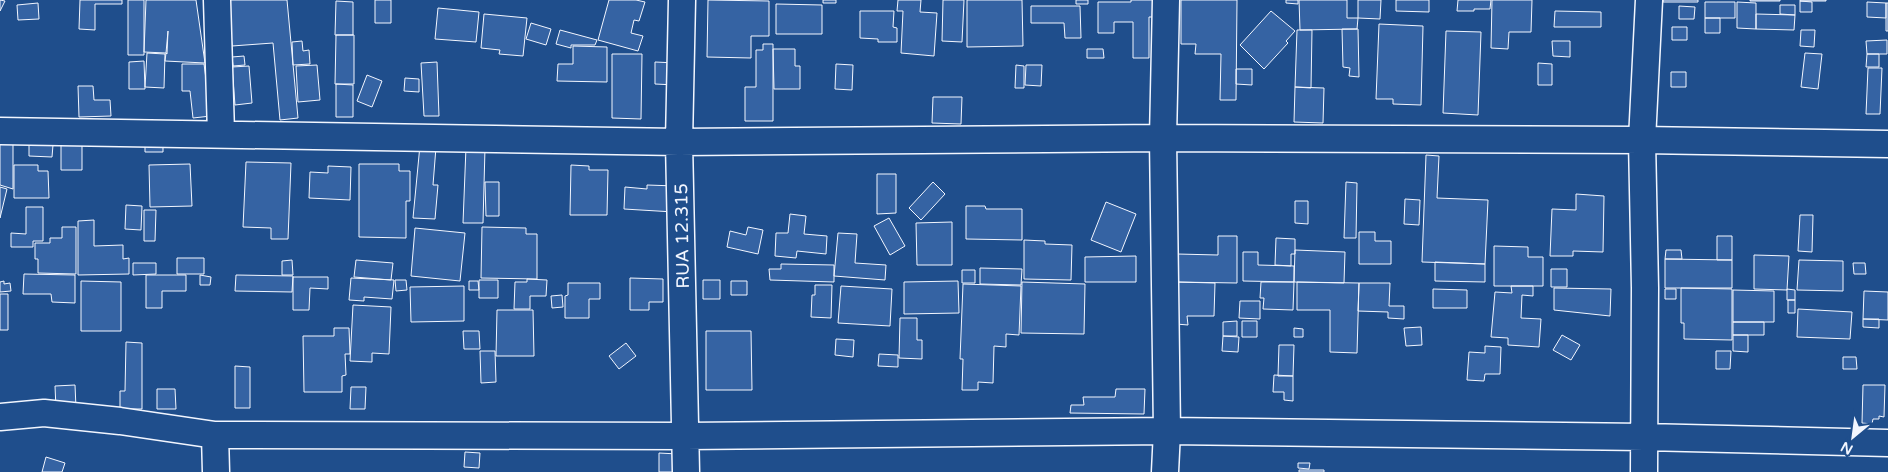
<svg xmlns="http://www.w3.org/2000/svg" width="1888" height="472" viewBox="0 0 1888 472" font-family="'Varela Round',sans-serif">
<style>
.building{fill:#3563a3;stroke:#f2f6ff;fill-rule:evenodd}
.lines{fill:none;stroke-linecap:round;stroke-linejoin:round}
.minor-casing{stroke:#f2f6ff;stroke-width:29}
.minor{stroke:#1f4e8c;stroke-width:26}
.labels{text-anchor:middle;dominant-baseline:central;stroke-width:4;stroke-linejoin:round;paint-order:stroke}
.street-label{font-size:18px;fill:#f2f6ff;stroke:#1f4e8c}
</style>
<rect width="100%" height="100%" fill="#1f4e8c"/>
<path class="building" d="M0,0l5,1 -5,10z
M80,0h42v4h-27v26l-16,-1z
M128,0h16v55h-16z
M146,0h50l9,63 -40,-2 1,-8 -22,-1zM168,31l-1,23 -1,-1z
M228,0h59l11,118 -18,2 -7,-77 -41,3z
M375,0h16v23h-16z
M609,0h27l9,2 -6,19 -5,-1 -3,13 12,3 -5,15 -40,-11z
M708,0l61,1v35h-18v22l-44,-1z
M823,0h13v3h-13z
M898,0h23l-1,12 17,1 -3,43 -33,-3 2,-42h-6z
M943,0h21l-2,42 -20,-1z
M967,0h55l1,46 -56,1z
M1076,0h12v4h-12z
M1131,0h22v17h-4v41h-16v-36h-19v11h-16v-31h33z
M1181,0h56l-1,100h-16l1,-46h-26l1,-10h-15z
M1286,0h12v4l-12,-1z
M1299,0h48v18h11l-1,11 -57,1z
M1358,0h23l-1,19 -22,-1z
M1396,0h33v12l-33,-1z
M1458,0h33l-1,9h-16v2h-17z
M1492,0h40l-1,32h-22l-1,17 -17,-1z
M1663,0h35v2h-35z
M1750,0h30v1h-30z
M1800,0h26v1h-26z
M336,1l17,1v33h-18z
M1800,1l12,1v10h-12z
M1705,2h30v16h-30z
M1737,2l19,1v26l-19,-1z
M1867,2l19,1v15l-19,-1z
M38,3l1,16 -21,1 -1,-15z
M1886,3h2v28h-2z
M776,4l46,1v29h-46z
M1780,5h15v10l-15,-1z
M1031,6h49l1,32h-16l-1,-15h-33z
M1679,6l16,1 -1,12h-15z
M438,8l41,4 -3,30 -41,-3z
M860,11h34l-1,16 4,1v14h-19v-3l-18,-1z
M1271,11l24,20 -9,10 2,2 -24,26 -24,-24z
M1555,11l46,1v15h-47z
M484,14l43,4 -4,38 -24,-2 1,-4 -19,-2z
M1756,14l39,1 -1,15 -38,-1z
M1705,18h15v15h-15z
M531,23l20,6 -5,16 -20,-6z
M1379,24l44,2 -2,79 -28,-1v-5h-17z
M1672,27h15v13h-15z
M1342,29h16l1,48 -10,-1 1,-8 -7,-1z
M560,30l37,10 -2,5h-24v3l-15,-4z
M1297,30h15l-1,58 -16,-1z
M1801,30h14l-1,17 -14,-1z
M1446,31l35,1 -3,83 -35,-2z
M336,35h18v49h-19z
M1887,40v14h-20l-1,-13z
M302,41l1,10 6,-1 1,14 -17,1 -1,-23z
M1552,41h18v16l-17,-1z
M763,44h10v77h-28v-34h11v-37h7z
M573,46l34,1v35l-50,-1 1,-17h15z
M773,49h22v17h5v23h-26z
M1087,49h16l1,9h-17z
M147,53l18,1 -1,34 -19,-1z
M1805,53l17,1 -4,35 -17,-2z
M612,54h30l-1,65 -29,-1z
M1867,54h12v13h-13z
M244,56l1,9 -12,1 -1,-9z
M144,61l1,28h-16v-27z
M437,62l2,54h-15l-3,-53z
M655,62l22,1 -1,22 -21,-1z
M1538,63l14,1v21h-14z
M182,64h22l7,52 -18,2 -3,-27h-8z
M836,64l17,1 -1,25 -17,-1z
M317,65l3,35 -22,2 -2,-36z
M1016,65l8,1v22h-9z
M1026,65h16l-1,21 -16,-1z
M249,66l3,37 -17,2 -3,-38z
M1868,68h14l-2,46h-14z
M1236,69h16v16l-16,-1z
M1671,72h15v15h-15z
M367,75l15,6 -10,26 -15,-6z
M405,78l14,1v13l-15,-1z
M336,84l17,1v32h-17z
M78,86h15l1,14h16l1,16 -32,1z
M1295,87l29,1 -1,35 -29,-1z
M933,97h29l-1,27 -29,-1z
M0,137l13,1v51l-13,-4z
M61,141h21v29h-21z
M145,141h18v11h-18z
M29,144l24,1 -1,12 -23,-1z
M420,145l16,2 -3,38h5l-3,34 -22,-1z
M466,147l19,1 -2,75h-20z
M1426,155l13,1 -2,42 51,2 -3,64 -63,-2z
M246,162l45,1 -3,76h-17v-11l-28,-1z
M190,164l2,42 -42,1 -1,-42z
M359,164h40v7h11v30h-4v37l-47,-1z
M14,165h24v6h10l1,27h-35z
M571,165l18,1v4h19l-1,45h-37z
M328,166l23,1 -1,33 -41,-2 1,-26 18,1z
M877,174h19v39l-19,1z
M485,182h14v34h-13z
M933,182l12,12 -24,26 -12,-12z
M1346,182l11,1 -1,55h-12z
M647,185l29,1 -2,26 -50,-3 1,-22 22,2z
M0,187l7,2 -7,29z
M1576,194l28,2 -1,56 -30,-1v5h-23l2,-47 24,1z
M1405,199l15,1 -1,25 -15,-1z
M1295,201h13v23l-13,-1z
M1106,202l30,12 -15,38 -30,-12z
M126,205l16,1 -1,24 -16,-1z
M966,206h19l1,3h36v31l-56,-1z
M26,207h17v34h-10v6h-22v-14l15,1z
M144,210h12l-1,31h-11z
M790,214l16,2 -2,18 23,2 -1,18 -29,-3 -1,7 -21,-2 1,-23h12z
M1800,215h13l-1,37 -14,-1z
M889,218l16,28 -15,9 -16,-29z
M94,220v26l29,-1v14l6,-1v16l-51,1v-54z
M952,222v43h-35l-1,-42z
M62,227h14v47l-38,-1v-14h-3v-16h15v-5h12z
M482,227l44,1v6h11v45l-56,-1z
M748,227l15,3 -5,24 -31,-7 3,-16 16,4z
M415,228l50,5 -5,48 -49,-5z
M1359,232h16v9h16v23h-32z
M838,233l19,1 -2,29 31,2 -1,15 -51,-4z
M1218,236h19v47l-61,-1 1,-28 41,1z
M1717,236h15v24h-15z
M1276,238l19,1v15h-4v12l-16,-1z
M1024,240l21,1v3l27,1 -1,35 -47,-1z
M1494,246l34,1v10h15v29h-49z
M1295,250l50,2 -1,31 -50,-1z
M1666,250h15l1,9h-17z
M1243,252h15v13l36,1v16l-51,-1z
M1754,255l35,1 -2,34 -33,-1z
M1136,256v26h-51v-25z
M177,258h27v16h-27z
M1665,259l67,1v28h-67z
M292,260l1,15h-11v-14z
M356,260l37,3 -2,17 -37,-3z
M1799,260l44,1v30l-46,-1z
M1435,262l50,2v18l-50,-1z
M133,263h23v11l-23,1z
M1853,263h12l1,11h-12z
M781,264l53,1v17l-64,-2 -1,-11h12z
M980,268l42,1 -1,16 -41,-1z
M1551,269h16v18h-16z
M962,270h13v13h-13z
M24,274l51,1v28l-23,-1 -1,-8h-28z
M146,275h40v16h-24v17h-16z
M200,275l11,2 -1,8h-10z
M236,275l57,1 -1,16 -57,-1z
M293,277h35v12l-18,-1 -1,22h-16z
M351,278l43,2 -2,19 -28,-2v4l-15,-1z
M630,278l33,1v23h-14v8h-19z
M527,279l20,1 -1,16h-16v13h-16l1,-27h12z
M395,280h11l1,10 -11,1z
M479,280h19v18h-19z
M703,280h17v19h-17z
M4,281v3l6,-1 1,8 -11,1v-10z
M81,281l40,1v49h-40z
M469,281h9l1,9h-10z
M731,281h16v14h-16z
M958,281l1,32 -55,1v-32z
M1022,282l63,2 -1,50 -63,-1z
M1176,282l39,1 -1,33h-27l1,9 -12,-1z
M1261,282h33l-1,28 -30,-1 1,-11h-4z
M1297,282l62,1 -2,70 -27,-1v-42h-33z
M568,283h32v16h-11v19h-24v-22l3,-1z
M1359,283h31l-1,23h15v13l-16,-1v-6l-30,-1z
M963,284l58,2 -2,49 -13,-1v13l-12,-1 -1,37 -15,-1v8h-16l1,-31h-3z
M815,285h17l-1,33 -20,-1 1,-22h3z
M464,286v35l-53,1 -1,-35z
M841,286l51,3 -2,37 -52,-3z
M1511,286h22v10l-11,-1 -1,23 20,1 -2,28 -31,-2v-7l-17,-1 4,-45 17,1z
M1554,288l57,1 -1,27 -56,-6z
M1681,288l51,1v51l-48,-1v-16h-3z
M1433,289l34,1v18h-34z
M1665,289h11v10h-11z
M1787,289l8,1v10h-8z
M1733,290l41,1v31h-41z
M1864,291l24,1v28l-25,-1z
M0,294h8v36h-8z
M562,295l1,12 -11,1 -1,-12z
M1788,300h7v13h-7z
M1240,301h20v18l-21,-1z
M353,305l38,2 -2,47 -17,-1v9l-22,-1z
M1798,309l54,3 -2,27 -53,-2z
M497,310h36l1,46h-38z
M900,318h17v22h5v19l-23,-1z
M1863,319h16v9l-16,-1z
M1237,321v15h-14v-14z
M1242,321h15v16h-15z
M1733,322h31v13h-31z
M1421,327l1,18 -16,1 -2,-18z
M334,328h15l1,26h-5l1,21 -4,1v16h-38l-1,-56h31z
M1294,328l9,1v8h-9z
M463,331h16l1,18h-16z
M706,331h45l1,59h-46z
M1562,335l18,10 -9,15 -18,-10z
M1733,335h15v17l-15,-1z
M1223,336l16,1 -1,15 -16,-1z
M836,339l18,1 -1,17 -18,-2z
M126,342l16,1v66h-22v-18h5z
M626,343l10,13 -17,13 -10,-13z
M1279,345h15l-1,31h-15z
M1485,346l16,1 -1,27h-15l-1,7 -17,-1 2,-28 16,1z
M480,351h15l1,31 -15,1z
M1716,351h15l-1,18h-14z
M879,354l19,1v12l-20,-1z
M1843,357h13l1,12h-14z
M235,366l15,1v41h-15z
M1274,375l19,1v25l-9,-1v-8h-11z
M75,385l1,23 -20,1 -1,-23z
M1863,385h22l-1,32 -5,-1v3h-6l-1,5 -10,-1z
M351,387h15l-1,22h-15z
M157,389h18l1,20h-19z
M1116,389h29l-1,25 -74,-1 1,-8h13l-1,-8h32z
M465,452l15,1 -1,15 -15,-1z
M659,453l19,1 -1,18h-18z
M46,457l19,6 -3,9h-20z
M1298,463h12l-1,6 -11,-1z
M1299,470h25v2h-25z"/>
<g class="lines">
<defs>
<path id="minor" d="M217,0l4,133
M682,0l-3,142 7,330
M0,131l679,11 484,-4 479,2 246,4
M0,417l44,-4 76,8 95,14 471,1 481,-5 477,6 244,6
M215,435l1,37
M1165,472l2,-41 -4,-293 3,-138
M1644,472l1,-184 -3,-148 7,-140"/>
</defs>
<use href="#minor" class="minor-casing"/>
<use href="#minor" class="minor"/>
</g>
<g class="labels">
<g class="street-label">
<text transform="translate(682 236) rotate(-91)">RUA 12.315</text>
</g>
</g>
<g transform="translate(1853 437) rotate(209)" stroke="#1f4e8c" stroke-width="4" paint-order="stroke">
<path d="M0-4L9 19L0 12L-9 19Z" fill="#f2f6ff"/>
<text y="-8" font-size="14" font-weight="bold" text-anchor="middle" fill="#f2f6ff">N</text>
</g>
</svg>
